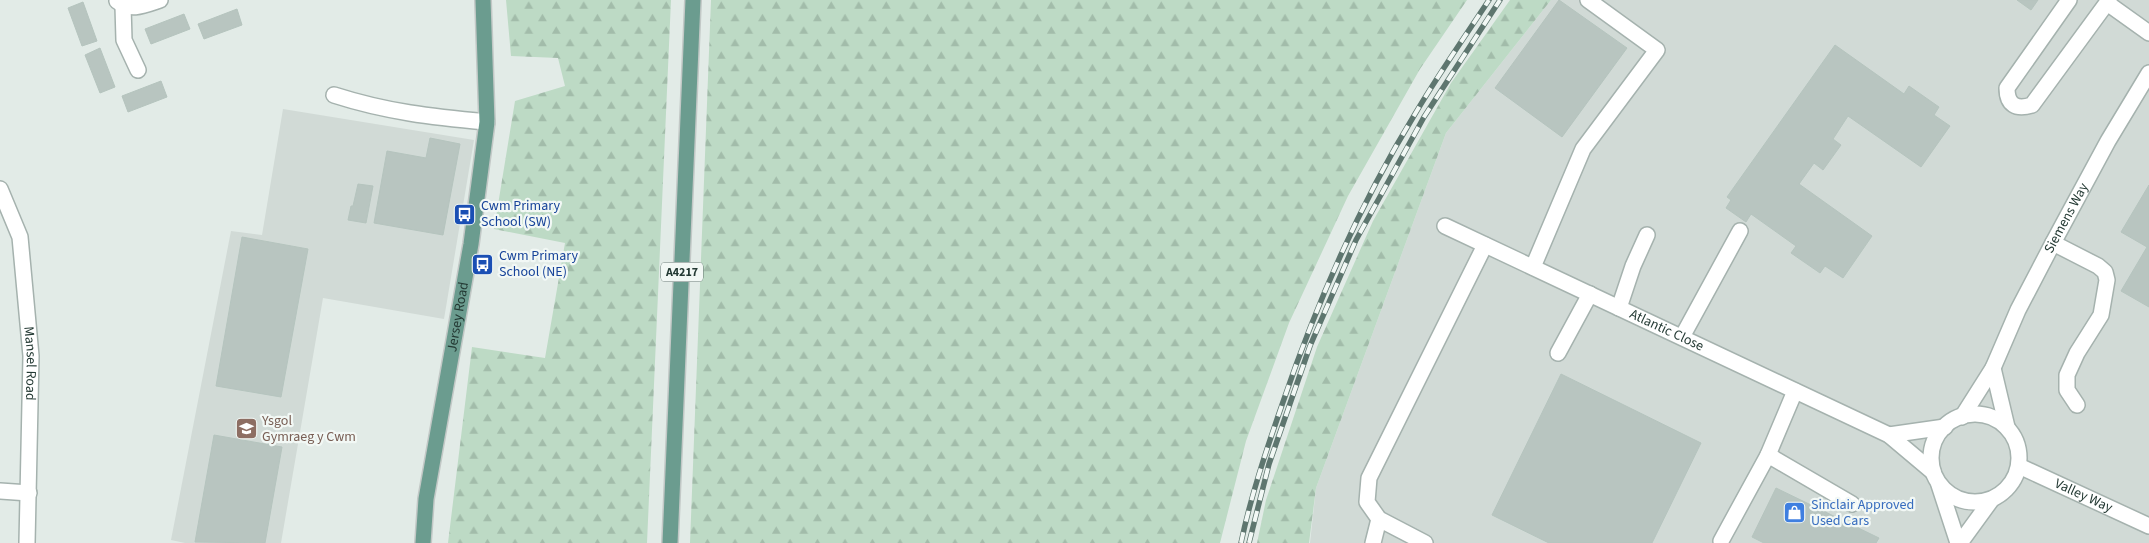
<svg xmlns="http://www.w3.org/2000/svg" width="2149" height="543" viewBox="0 0 2149 543" font-family="'Source Sans 3',sans-serif">
<style>
.built{fill:#d1dad6}
.forest{fill:url(#forest-firs)}
.building{fill:#b8c5c0;stroke:#b5c4be}
.lines{fill:none;stroke-linecap:round;stroke-linejoin:round}
.minor-casing{stroke:#a5b2ae;stroke-width:18}
.major-casing{stroke:#c2c8c6;stroke-width:18}
.minor{stroke:#fff;stroke-width:15}
.major{stroke:#6b9c8f;stroke-width:15}
.rail-casing{stroke:#5e766f;stroke-width:5.5}
.rail{stroke:#f2f8f5;stroke-width:4;stroke-dasharray:11;stroke-linecap:butt}
.labels{text-anchor:middle;dominant-baseline:central;stroke-width:4.5;stroke-linejoin:round;paint-order:stroke}
.shield{fill:#f2f8f5;stroke:#62736e;stroke-width:1}
.shield-label{font-size:12px;font-weight:bold;fill:#243a34}
.transit-label{font-size:14px;fill:#164399;stroke:#f2f8f5;text-anchor:start}
.street-label{font-size:14px;fill:#243a34;stroke:#f2f8f5}
.education-label{font-size:14px;fill:#785e54;stroke:#f2f8f5;text-anchor:start}
.shop-label{font-size:14px;fill:#366cbe;stroke:#f2f8f5;text-anchor:start}
</style>
<defs>
<pattern id="forest-firs" width="22" height="20" patternUnits="userSpaceOnUse" patternTransform="scale(1.25)"><rect width="22" height="20" fill="#bddac5"/><path d="M5 1l3.5 6h-7zM16 11l3.5 6h-7z" fill="#a2bcaa"/></pattern>
</defs>
<rect width="100%" height="100%" fill="#e2ebe7"/>
<path class="built" d="M1551,0h598v543h-839l6,-55 130,-355z
M283,109l191,31 -30,179 -121,-21 -42,245h-96l-14,-3 60,-309 31,4z"/>
<path class="forest" d="M506,0h165l-24,543h-199l24,-196 73,11 20,-115 -71,-14 21,-128 50,-15 -7,-28 -47,-2z
M711,0h756l-47,69 -72,127 -59,127 -43,118 -26,102h-530z
M1510,0h41l-105,133 -130,355 -7,55h-52l9,-43 51,-153 56,-126 78,-138z"/>
<path class="building" d="M1559,0l68,48 -65,89 -67,-49z
M2017,0h21l-7,10z
M83,2l14,39 -15,5 -14,-38z
M237,9l5,16 -38,14 -6,-15z
M184,14l6,15 -39,15 -6,-15z
M1835,45l69,49 5,-8 30,21 -5,8 16,11 -29,41 -73,-51 -15,23 8,6 -18,25 -9,-7 -15,21 73,52 -29,42 -18,-12 -5,7 -29,-20 5,-7 -45,-32 -5,8 -20,-14 5,-8 -4,-3z
M100,48l15,39 -15,6 -15,-38z
M161,81l6,16 -39,15 -6,-16z
M430,138l30,6 -17,91 -69,-12 13,-72 39,7z
M358,184l15,2 -7,37 -18,-3 3,-14h2z
M2149,185v122l-28,-16 26,-44 -26,-15z
M242,237l66,12 -27,148 -65,-11z
M1561,374l140,69 -49,100h-103l-57,-28z
M214,435l68,12 -17,96 -70,-1z
M1776,488l103,50 -3,5h-112l-12,-6z"/>
<g class="lines">
<defs>
<g id="minor">
<path d="M2069,0l-62,88c0,17 9,22 25,17l77,-105"/>
<path d="M117,1c14,11 28,4 43,-1"/>
<path d="M2107,3l42,30"/>
<path d="M123,6l1,34 14,30"/>
<path d="M334,95c53,17 98,22 153,27"/>
<path id="s1" d="M0,189l20,48 11,119 -4,187"/>
<path id="s2" d="M1445,226l444,209 44,37"/>
<path d="M2053,243l45,23 7,6 2,8 -6,35 -24,38 -10,22v15l10,15"/>
<path d="M1533,267l50,-118 74,-99 -69,-50"/>
<path d="M1619,308l14,-42 14,-31"/>
<path d="M1682,337l58,-106"/>
<path d="M1558,353l32,-59"/>
<path d="M1993,368l14,59"/>
<circle cx="1975" cy="458" r="44"/>
<path id="s3" d="M1962,417l31,-49 25,-58 35,-67 55,-102 41,-68"/>
<path d="M1889,435l56,-8"/>
<path d="M1768,455l84,49"/>
<path id="s4" d="M2019,466l130,60"/>
<path d="M1939,485l19,58"/>
<path d="M0,491l29,2"/>
<path d="M1721,541l47,-86 27,-64"/>
<path d="M1373,543l6,-24"/>
<path d="M1425,543l-46,-24 -12,-17 2,-24 116,-233"/>
<path d="M1960,543l32,-44"/>
</g>
<g id="major">
<path id="s5" d="M423,543l3,-44 45,-255 16,-122 -4,-122"/>
<path d="M670,543l23,-543"/>
</g>
</defs>
<use href="#minor" class="minor-casing"/>
<use href="#major" class="major-casing"/>
<use href="#minor" class="minor"/>
<use href="#major" class="major"/>
<defs>
<path id="rail" d="M1241,543c10,-48 26,-95 42,-141 34,-100 77,-198 132,-288 23,-39 49,-76 74,-114
M1249,543l20,-79 41,-118 46,-106 68,-123 76,-117"/>
</defs>
<use href="#rail" class="rail-casing"/>
<use href="#rail" class="rail"/>
</g>
<defs>
<symbol id="bus-square" viewBox="-11 -11 22 22"><rect x="-9" y="-9" width="18" height="18" rx="4" fill="#1a4fb4" stroke="#f2f8f5"/><path d="M-5-6H5V4H4V6H2V4H-2V6H-4V4H-5ZM-3.5-4V0h7V-4ZM-3.5 1.2v1.5H-2V1.2ZM2 1.2v1.5H3.5V1.2Z" fill="#fff"/></symbol>
<symbol id="school-square" viewBox="-11 -11 22 22"><rect x="-9" y="-9" width="18" height="18" rx="4" fill="#8d6e63" stroke="#f2f8f5"/><path d="M0-5L7-2L0 1L-7-2ZM-4 1L0 2.5L4 1V4Q0 6-4 4Z" fill="#fff"/></symbol>
<symbol id="shop-square" viewBox="-11 -11 22 22"><rect x="-9" y="-9" width="18" height="18" rx="4" fill="#3f7fe0" stroke="#f2f8f5"/><path d="M-5-2.5h2.3a2.7 3.5 0 0 1 5.4 0H5L5.5 6h-11ZM-1.5-2.5h3a1.5 2.3 0 0 0-3 0Z" fill="#fff"/></symbol>
</defs>
<g fill-rule="evenodd">
<use href="#bus-square" x="452" y="202" width="25" height="25"/>
<use href="#bus-square" x="470" y="252" width="25" height="25"/>
<use href="#school-square" x="234" y="416" width="25" height="25"/>
<use href="#shop-square" x="1782" y="500" width="25" height="25"/>
</g>
<g class="labels">
<rect class="shield" x="661" y="262.5" width="42" height="19" rx="4"/>
<g class="shield-label">
<text x="682" y="272">A4217</text>
</g>
<g class="transit-label">
<text x="481" y="206">Cwm Primary<tspan x="481" dy="16">School (SW)</tspan></text>
<text x="499" y="256">Cwm Primary<tspan x="499" dy="16">School (NE)</tspan></text>
</g>
<g class="street-label">
<text stroke="none"><textPath href="#s3" startOffset="225">Siemens Way</textPath></text>
<text stroke="none"><textPath href="#s5" startOffset="229">Jersey Road</textPath></text>
<text stroke="none"><textPath href="#s2" startOffset="245">Atlantic Close</textPath></text>
<text stroke="none"><textPath href="#s1" startOffset="179">Mansel Road</textPath></text>
<text stroke="none"><textPath href="#s4" startOffset="71">Valley Way</textPath></text>
</g>
<g class="education-label">
<text x="262" y="421">Ysgol<tspan x="262" dy="16">Gymraeg y Cwm</tspan></text>
</g>
<g class="shop-label">
<text x="1811" y="505">Sinclair Approved<tspan x="1811" dy="16">Used Cars</tspan></text>
</g>
</g>
</svg>
